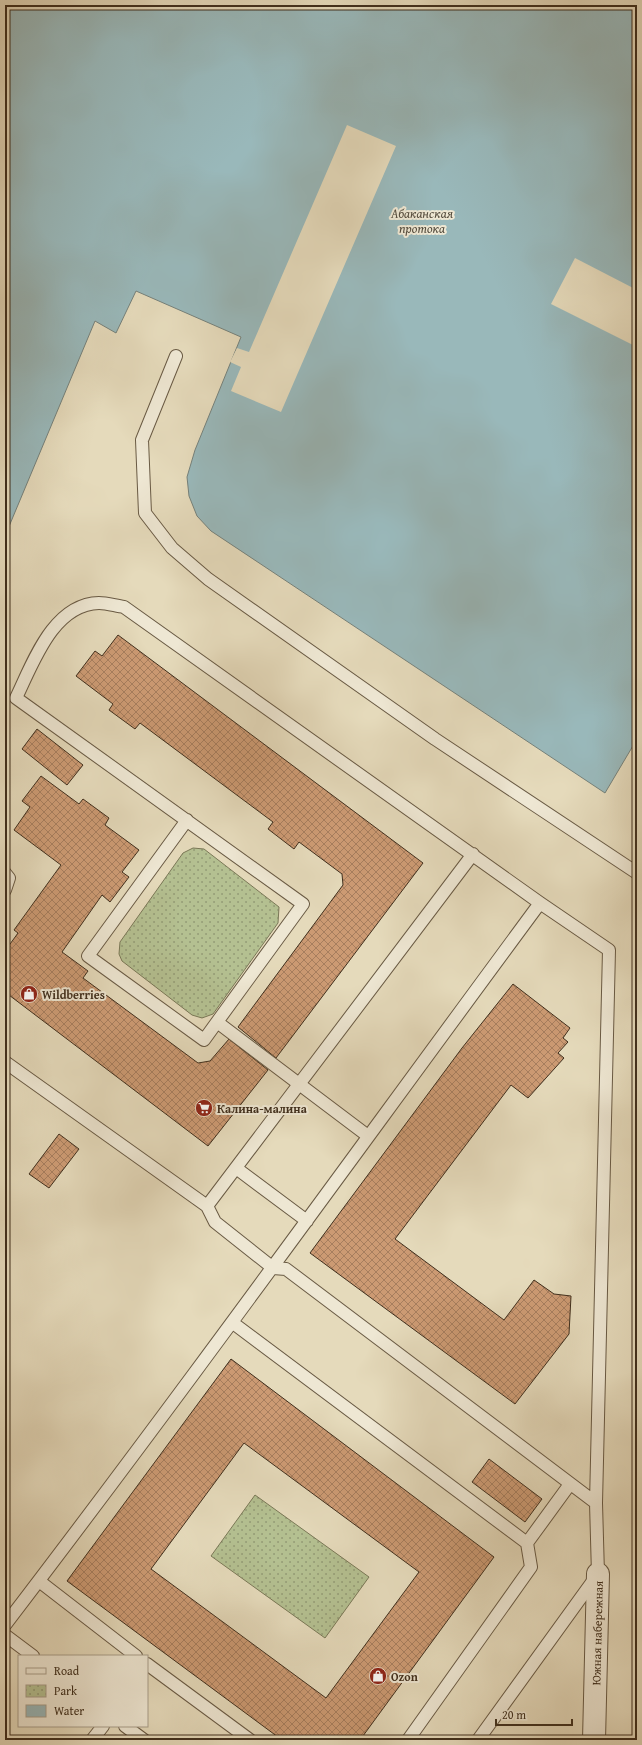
<svg xmlns="http://www.w3.org/2000/svg" width="642" height="1745" viewBox="0 0 642 1745" font-family="'Gentium Book Plus',serif">
<style>
.park{fill:url(#park-dots);stroke:#7a7857}
.water{fill:#99b8ba;stroke:#75817b}
.pier{fill:#e5dabb}
.building{fill:url(#building-cross-hatch);stroke:#402f1d;fill-rule:evenodd}
.lines{fill:none;stroke-linecap:round;stroke-linejoin:round}
.lane-casing{stroke:#695a44;stroke-width:14}
.street-casing{stroke:#695a44;stroke-width:24}
.lane{stroke:#eee7d3;stroke-width:12}
.street{stroke:#eee7d3;stroke-width:22}
.labels{text-anchor:middle;dominant-baseline:central;stroke-width:4;stroke-linejoin:round;paint-order:stroke}
.poi-label{font-size:12px;font-weight:bold;fill:#402f1d;stroke:#eee7d3;text-anchor:start}
.street-label{font-size:12px;fill:#402f1d;stroke:#eee7d3}
.water-label{font-size:13px;font-style:italic;fill:#524a3c;stroke:#eee7d3}
</style>
<defs>
<pattern id="park-dots" width="8" height="8" patternUnits="userSpaceOnUse"><rect width="8" height="8" fill="#b4c091"/><path d="M2 2h.1M6 6h.1" fill="none" stroke="#949c76" stroke-width="1.8" stroke-linecap="round"/></pattern>
<pattern id="building-cross-hatch" width="8" height="8" patternUnits="userSpaceOnUse"><rect width="8" height="8" fill="#cc9a73"/><path d="M0 0l8 8M0 8l8-8" fill="none" stroke="#a77e5e"/></pattern>
</defs>
<rect width="100%" height="100%" fill="#e5dabb"/>
<filter id="stains"><feTurbulence type="fractalNoise" baseFrequency=".005" numOctaves="4"/><feColorMatrix values="0 0 0 0 .2 0 0 0 0 .09 0 0 0 0 .02 0 0 0 .5 -.17"/></filter>
<radialGradient id="worn" r=".72"><stop offset=".6" stop-color="#630" stop-opacity="0"/><stop offset="1" stop-color="#630" stop-opacity=".3"/></radialGradient>
<path class="park" d="M193,848l11,1 75,58 -1,16 -65,91 -11,4 -10,-3 -70,-54 -3,-7 1,-12 63,-89z
M255,1495l114,82 -44,61 -114,-82z"/>
<path class="water" d="M5,5h632v734l-32,54 -394,-262 -14,-15 -8,-20 -2,-19 8,-27 46,-113 -105,-46 -20,42 -21,-12 -90,215z"/>
<path class="pier" d="M347,125l49,21 -115,266 -50,-21 10,-24 -11,-5 7,-14 12,4z
M575,258l62,32v57l-86,-43z"/>
<path class="building" d="M118,635l305,228 -147,195 -38,-31 105,-142 -1,-11 -43,-32 -5,7 -26,-20 5,-7 -133,-99 -5,6 -26,-19 4,-6 -37,-28 19,-25 7,5z
M37,729l46,36 -16,20 -45,-36z
M41,776l38,28 4,-5 26,19 -4,7 34,25 -17,22 7,5 -19,25 -8,-7 -40,57 26,19 -5,7 115,85 12,-2 19,-22 39,31 -60,76 -203,-154v-26l3,-5 -3,-2v-8l13,-18 -4,-3 47,-65 -47,-35 16,-23 -8,-6z
M513,984l57,44 -7,10 5,4 -10,11 6,5 -36,40 -17,-13 -116,154 109,81 30,-40 20,14 17,2 -2,38 -54,70 -205,-151 152,-205z
M59,1134l20,15 -30,39 -20,-14z
M231,1359l263,198 -134,183h-78l-215,-159zM244,1443l175,129 -93,126 -175,-129z
M489,1459l53,40 -17,23 -53,-40z"/>
<g class="lines">
<defs>
<path id="lane" d="M176,356l-34,84 3,73 27,35 36,31 227,160 202,134
M187,820l-99,136 116,84 13,-18
M5,873l4,5 -4,12
M5,1062l202,144 8,16 58,46 13,1 310,234
M368,1136l-151,-114 86,-118 -287,-206c17,-35 37,-94 83,-95 8,0 17,3 25,4l416,296 69,47 -13,553 2,71 -120,166
M236,1168l71,53
M207,1206l266,-352
M233,1323l294,220 4,24 -123,173
M527,1543l43,-59
M39,1581l97,75
M5,1625c182,-238 357,-481 535,-722
M5,1635l28,21
M147,1664l103,76
M125,1726l19,14
M92,1740l11,-14"/>
<g id="street">
<path id="s1" d="M594,1740l4,-166"/>
</g>
</defs>
<use href="#lane" class="lane-casing"/>
<use href="#street" class="street-casing"/>
<use href="#lane" class="lane"/>
<use href="#street" class="street"/>
</g>
<defs>
<symbol id="shop-disc" viewBox="-11 -11 22 22"><circle r="9.5" fill="#8f2418" stroke="#eee7d3"/><path d="M-5-2.5h2.3a2.7 3.5 0 0 1 5.4 0H5L5.5 6h-11ZM-1.5-2.5h3a1.5 2.3 0 0 0-3 0Z" fill="#fff"/></symbol>
<symbol id="supermarket-disc" viewBox="-11 -11 22 22"><circle r="9.5" fill="#8f2418" stroke="#eee7d3"/><path d="M-6-5.5h2.5l.6 2H6L4.5 2H-2.5L-4.4-4H-6ZM-1.5 3.2a1.3 1.3 0 1 0 .1 0ZM3 3.2a1.3 1.3 0 1 0 .1 0Z" fill="#fff"/></symbol>
</defs>
<g fill-rule="evenodd">
<use href="#shop-disc" x="19" y="984" width="20" height="20"/>
<use href="#supermarket-disc" x="194" y="1098" width="20" height="20"/>
<use href="#shop-disc" x="368" y="1666" width="20" height="20"/>
</g>
<g class="labels">
<g class="poi-label">
<text x="42" y="994">Wildberries</text>
<text x="217" y="1108">Калина-малина</text>
<text x="391" y="1676">Ozon</text>
</g>
<g class="street-label">
<text stroke="none"><textPath href="#s1" startOffset="107">Южная набережная</textPath></text>
</g>
<g class="water-label">
<text x="422" y="213">Абаканская<tspan x="422" dy="15">протока</tspan></text>
</g>
</g>
<rect width="642" height="1745" fill="none" stroke="#e5dabb" stroke-width="20"/>
<rect x="6" y="6" width="630" height="1733" fill="none" stroke="#402f1d" stroke-width="2"/>
<rect x="10" y="10" width="622" height="1725" fill="none" stroke="#402f1d"/>
<rect x="18" y="1655" width="130" height="72" fill="#eee7d3" stroke="#a89d8a"/>
<rect x="26" y="1668" width="20" height="6" fill="#eee7d3" stroke="#a89d8a"/>
<text x="54" y="1675" font-size="12" fill="#402f1d">Road</text>
<rect x="26" y="1685" width="20" height="12" fill="url(#park-dots)" stroke="#a89d8a"/>
<text x="54" y="1695" font-size="12" fill="#402f1d">Park</text>
<rect x="26" y="1705" width="20" height="12" fill="#99b8ba" stroke="#a89d8a"/>
<text x="54" y="1715" font-size="12" fill="#402f1d">Water</text>
<path d="M496 1719v6h76v-6" fill="none" stroke="#402f1d" stroke-width="2"/>
<text x="502" y="1719" font-size="12" fill="#402f1d" stroke="#eee7d3" stroke-width="3" paint-order="stroke">20 m</text>
<rect width="100%" height="100%" filter="url(#stains)"/>
<rect width="100%" height="100%" fill="url(#worn)"/>
</svg>
